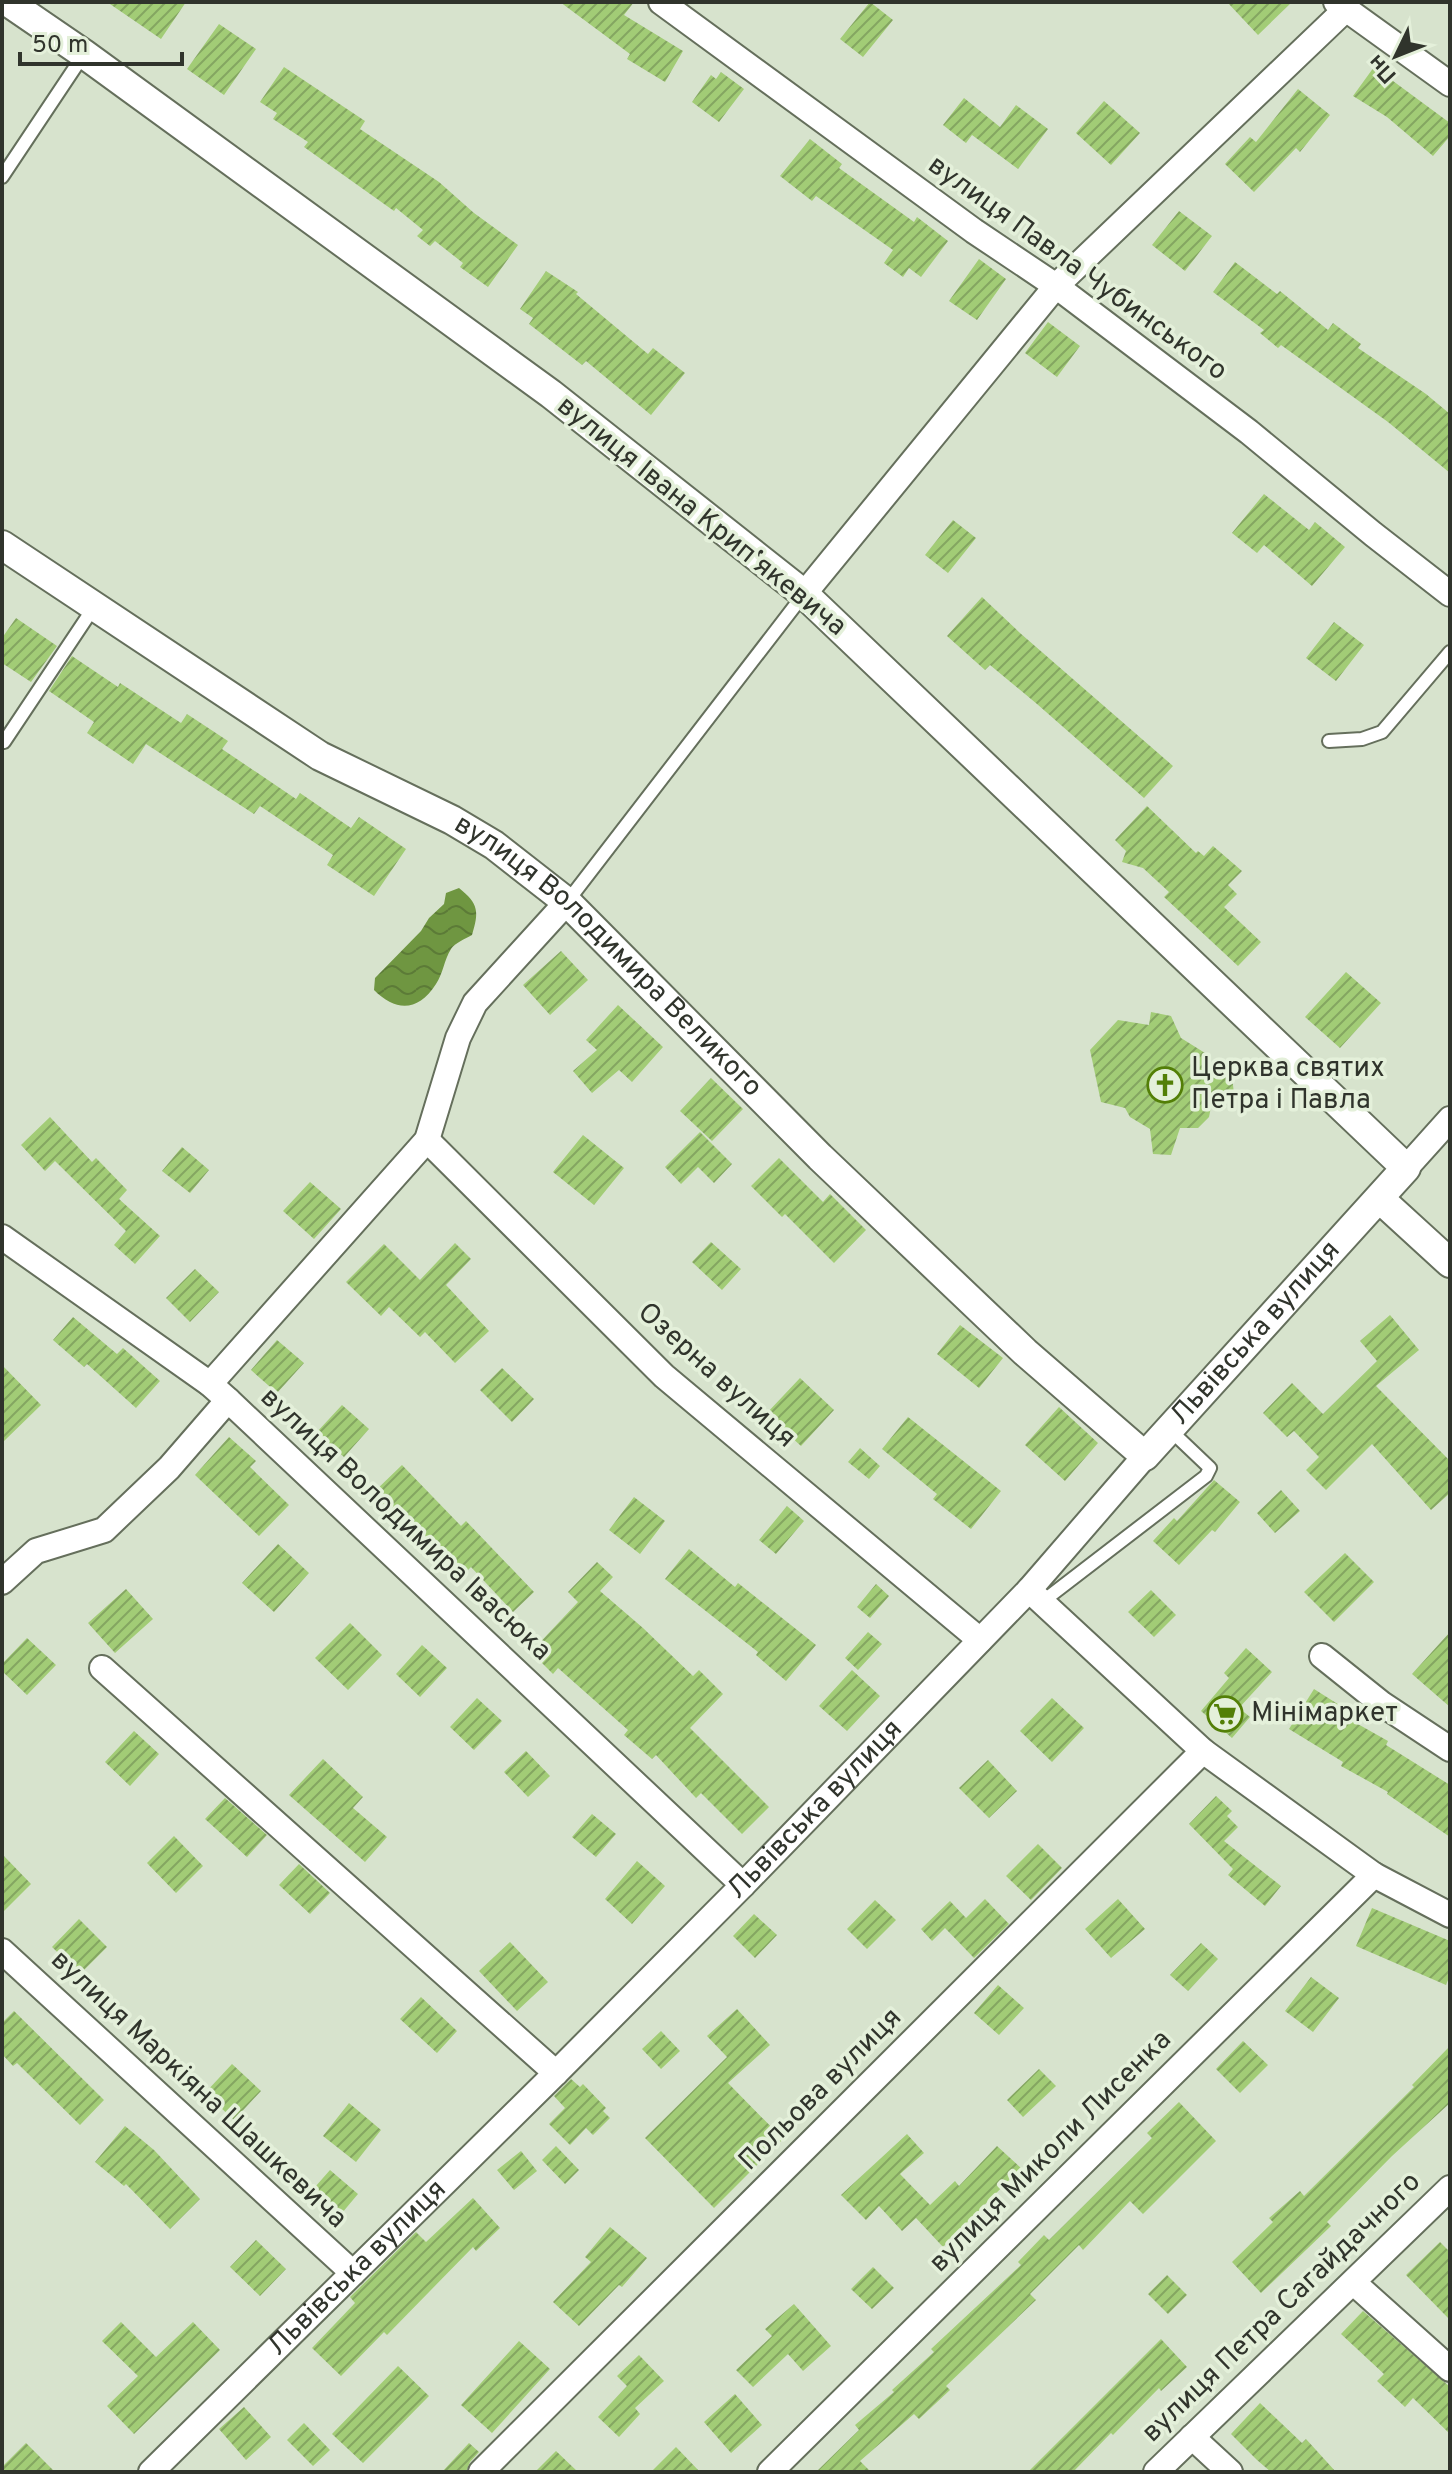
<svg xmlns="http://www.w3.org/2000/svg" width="1452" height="2474" viewBox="0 0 1452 2474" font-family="Overpass,sans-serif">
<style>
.water{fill:url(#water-waves)}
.building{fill:url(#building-hatch)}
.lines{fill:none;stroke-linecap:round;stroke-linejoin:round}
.service-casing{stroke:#656f5c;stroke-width:16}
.minor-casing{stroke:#656f5c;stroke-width:28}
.tertiary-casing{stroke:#656f5c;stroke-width:32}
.service{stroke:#fff;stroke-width:12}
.minor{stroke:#fff;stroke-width:24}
.tertiary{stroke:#fff;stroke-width:28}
.labels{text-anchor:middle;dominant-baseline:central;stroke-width:7;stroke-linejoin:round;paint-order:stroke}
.street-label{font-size:28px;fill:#30342c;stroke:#e4f0da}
.poi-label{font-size:28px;fill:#30342c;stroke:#e4f0da;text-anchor:start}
</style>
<defs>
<pattern id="water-waves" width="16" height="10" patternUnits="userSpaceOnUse" patternTransform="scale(2)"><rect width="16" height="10" fill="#6f9641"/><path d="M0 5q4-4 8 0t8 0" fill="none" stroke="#5c7b37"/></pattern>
<pattern id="building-hatch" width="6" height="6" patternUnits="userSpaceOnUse" patternTransform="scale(2)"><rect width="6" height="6" fill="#a2cc76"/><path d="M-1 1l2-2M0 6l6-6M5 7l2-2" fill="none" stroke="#84a661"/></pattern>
</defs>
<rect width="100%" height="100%" fill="#d7e3cd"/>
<path class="water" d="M459,888c20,16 20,24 13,47 -7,4 -17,8 -21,14 -7,11 -8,25 -15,35 -18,28 -40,28 -62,6l1,-12 46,-47 8,-13 15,-14 2,-11z"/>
<path class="building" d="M107,2h79l-25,37z
M560,2h74l-10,13 59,36 -18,31 -38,-23 3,-5z
M870,2l23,18 -30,37 -23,-18z
M1227,2h65l-34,33z
M219,24l37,25 -32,46 -37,-26z
M284,67l81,54 -5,8 79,53 35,31 44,32 -30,42 -28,-20 3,-4 -28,-22 -5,5 -13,-10 6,-6 -27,-22 -2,3 -90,-64 4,-5 -35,-23 4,-6 -17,-11z
M1374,67l76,56v13l-17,20 -46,-39 -34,-21z
M721,72l23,17 -25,33 -27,-20 19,-27 5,4z
M1298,89l32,26 -30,37 -4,-4 -42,44 -29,-28 25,-27 6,5z
M964,98l36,29 16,-22 32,24 -30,40 -46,-34 -6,8 -23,-18z
M1104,101l36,32 -29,32 -35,-32z
M810,139l32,25 -3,4 75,54 3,-5 31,24 -27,36 -12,-9 -6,9 -19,-14 9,-13 -77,-54 -4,5 -32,-25z
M1179,211l33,25 -27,35 -33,-26z
M979,259l27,20 -29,41 -28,-19z
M1235,262l42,32 3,-3 48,39 5,-7 28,21 -3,4 68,46 24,20v59l-62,-51 -107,-77 -3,3 -18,-15 4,-3 -51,-38z
M546,271l32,21 -2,2 72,60 5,-6 32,25 -34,42 -65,-54 -4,4 -53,-41 4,-6 -13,-9z
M1048,322l32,24 -23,31 -32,-24z
M1264,494l45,36 6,-8 30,25 -33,39 -48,-41 -7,8 -25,-20z
M953,520l23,18 -28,35 -23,-18z
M982,597l38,36 153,133 -29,32 -107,-94 -47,-39 -5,5 -38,-34z
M16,618l41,28 -26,36 -29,-19v-25z
M1334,622l30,23 -28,36 -30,-23z
M72,656l46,31 2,-4 61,40 6,-9 41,27 -6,8 74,50 4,-6 51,35 8,-11 47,32 -32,47 -47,-31 6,-10 -73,-49 -6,8 -108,-70 -13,20 -46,-31 7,-11 -45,-31z
M1147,806l49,47 2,-2 6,5 9,-10 29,25 -14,14 9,9 -13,13 37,35 -23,24 -74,-69 5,-5 -26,-24 -21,-6 4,-11 -11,-11z
M561,951l27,29 -38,35 -27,-30z
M1346,972l35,31 -41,45 -35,-31z
M618,1005l45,42 -31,35 -13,-12 -27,23 -19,-22 24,-21 -11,-10z
M1151,1012l20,4 10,22 24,15 6,17 21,6 2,18 -22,8 -3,15 -11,11h-18l-9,27 -18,-1 -3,-25 -20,-12 -5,-9 -24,-6 -11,-52 28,-30 31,5z
M711,1078l32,31 -31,32 -32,-30z
M50,1117l42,45 4,-4 31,32 -8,9 41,37 -25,28 -21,-19 12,-14 -71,-70 -10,10 -24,-26z
M700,1132l32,32 -18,19 -16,-16 -17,17 -16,-17z
M583,1135l41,33 -30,37 -41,-33z
M182,1147l27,23 -19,23 -28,-22z
M779,1158l44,44 7,-8 36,36 -32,33 -49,-49 -3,3 -31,-31z
M310,1182l31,27 -27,30 -31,-28z
M711,1242l30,27 -19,21 -30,-28z
M455,1243l16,16 -25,26 43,46 -34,32 -30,-31 -5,5 -31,-30 -8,9 -35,-34 38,-38 36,36z
M195,1269l24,23 -29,30 -24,-24z
M1390,1315l29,35 -43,36 74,75v32l-19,17 -59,-66 -46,46 -20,-20 13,-13 -25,-26 -7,6 -24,-24 29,-30 31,31 54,-53 -17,-20z
M73,1317l44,37 6,-6 37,33 -24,27 -49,-44 -3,3 -31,-27z
M960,1325l43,33 -24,30 -42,-34z
M277,1340l27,23 -27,30 -26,-23z
M2,1365l39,40 -39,38z
M502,1368l32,31 -22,23 -32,-32z
M800,1378l34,32 -33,36 -35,-32z
M342,1405l27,24 -25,28 -28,-24z
M1059,1407l39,36 -33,38 -40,-36z
M908,1417l93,74 -30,38 -38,-30 4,-5 -55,-45z
M229,1437l27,24 -6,6 39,38 -30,31 -64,-61z
M860,1448l20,18 -11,13 -21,-17z
M402,1465l59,61 5,-5 68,71 -21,20 -42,-45 -8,8 -47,-48 -5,5 -38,-39z
M1214,1480l26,22 -25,30 -3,-2 -33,35 -26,-24 21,-23 3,3z
M1281,1490l19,21 -25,22 -18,-20z
M634,1497l31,24 -25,33 -31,-24z
M787,1506l17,15 -28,33 -17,-14z
M278,1544l31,29 -35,39 -32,-29z
M689,1549l46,38 3,-4 78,62 -30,36 -30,-26 2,-3 -93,-73z
M1345,1553l29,29 -40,40 -30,-30z
M597,1562l16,15 -13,14 43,37 50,48 6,-6 24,24 -33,34 79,79 -27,27 -41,-41 -5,5 -40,-43 -4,4 -28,-24 4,-5 -70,-62 -5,6 -22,-22 47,-50 -10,-10z
M876,1584l13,12 -19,22 -13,-11z
M126,1589l27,30 -38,34 -27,-30z
M1151,1590l25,25 -22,22 -26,-25z
M350,1623l32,32 -34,35 -33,-32z
M868,1632l14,12 -24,26 -13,-12z
M1450,1632v75l-38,-33z
M27,1638l29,27 -29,30 -25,-24v-7z
M422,1645l25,23 -27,29 -24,-23z
M1246,1648l26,24 -33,36 11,9 -18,21 -31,-27 28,-33 -5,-5z
M852,1670l28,26 -33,35 -28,-25z
M1314,1689l30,19 -4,6 48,27 -2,4 64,40v52l-63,-43 1,-2 -47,-26 2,-4 -54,-33z
M477,1698l25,23 -28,29 -24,-23z
M1052,1698l32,30 -32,34 -32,-31z
M134,1731l25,23 -29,32 -25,-24z
M526,1751l24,25 -22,21 -24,-25z
M323,1759l40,38 -10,11 34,29 -22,25 -76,-67z
M988,1760l29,31 -28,27 -30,-30z
M1216,1796l16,15 -5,5 11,11 -14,14 57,45 -16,20 -37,-31 5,-6 -44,-45z
M225,1798l42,37 -20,22 -42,-38z
M592,1814l24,20 -20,23 -24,-20z
M174,1836l29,30 -27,27 -29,-30z
M1038,1844l24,24 -31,32 -25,-24z
M2,1854l29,30 -29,29z
M637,1861l28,25 -33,38 -27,-25z
M299,1864l31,29 -20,21 -31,-29z
M985,1899l24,25 -35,34 -29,-30 -13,13 -11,-12 29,-28 16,17z
M1118,1899l27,30 -34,29 -26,-29z
M875,1900l21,20 -29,29 -20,-20z
M1372,1908l78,33v34l-4,10 -90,-39z
M754,1914l23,21 -22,23 -22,-22z
M79,1919l28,28 -27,27 -28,-27z
M510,1942l38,40 -31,29 -38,-40z
M1201,1943l17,16 -30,32 -18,-16z
M1311,1977l28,21 -26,34 -28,-21z
M998,1985l26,23 -25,27 -25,-22z
M421,1997l36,34 -20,22 -37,-34z
M737,2009l33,36 -42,38 55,56 -69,69 -69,-70 82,-81 -20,-21z
M14,2011l90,89 -24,25 -63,-62 -4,3 -11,-12v-31z
M661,2031l19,20 -19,18 -19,-20z
M1243,2041l25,24 -28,28 -24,-24z
M1450,2046v57l-58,53 -65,66 4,4 -70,67 -29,-31 41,-40 -4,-4 31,-27 4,5 110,-109 -2,-2z
M232,2064l29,27 -27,29 -29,-27z
M1039,2069l17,17 -33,31 -16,-17z
M571,2079l9,8 3,-3 23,24 -3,3 7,7 -17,17 -7,-7 -16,17 -21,-21 16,-16 -11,-12z
M1179,2102l37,39 -73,73 -13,-13 -47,49 -4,-5 -49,49 6,6 -90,86 4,4 -31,29 -5,-5 -54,47 11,11h-55l43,-42 -4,-5 39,-33 -2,-2 42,-38 -3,-3 90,-84 -3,-3 26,-27 5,5 103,-102 -5,-5z
M349,2103l32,27 -25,32 -33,-26z
M125,2126l29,24 46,49 -30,30 -44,-45 -2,2 -29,-24z
M907,2134l17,19 -24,21 30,31 25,-24 4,5 38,-40 24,22 -78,79 -27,-29 -14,13 -23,-25 -13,14 -25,-25z
M556,2146l23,24 -14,14 -23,-24z
M521,2151l16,20 -23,19 -17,-20z
M330,2170l28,24 -22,26 -28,-25z
M473,2198l27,30 -24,23 -3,-4 -86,88 -3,-3 -43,44 -29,-28 43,-45 -5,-6 66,-65 10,10z
M610,2227l37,31 -25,29 -3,-2 -40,41 -26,-24 38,-40 -6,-5z
M256,2240l30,29 -26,27 -30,-29z
M1440,2242l10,10v68l-44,-45z
M873,2267l21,21 -22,21 -21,-20z
M1167,2275l20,20 -19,19 -20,-20z
M794,2304l37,42 -28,25 -15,-17 -35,33 -17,-17 36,-34 -7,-7z
M1363,2311l87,76v47l-37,-36 -8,9 -28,-26 7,-7 -43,-40z
M121,2322l35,35 37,-35 27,28 -86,84 -27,-28 31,-30 -36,-35z
M1161,2339l26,28 -26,24 -2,-3 -46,47 -2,-2 -38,39h-45z
M519,2341l31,28 -58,64 -31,-28z
M639,2355l25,26 -29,27 5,6 -21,23 -21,-20 29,-31 -10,-10z
M398,2366l31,30 -66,67 -31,-29z
M735,2394l27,31 -31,28 -27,-31z
M1260,2403l42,40 4,-4 30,33h-65l-14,-12 -26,-26z
M244,2407l27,30 -25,23 -27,-31z
M304,2423l26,27 -17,16 -26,-26z
M26,2443l29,29h-53v-5z
M469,2443l10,9 -9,10 -4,10h-24z
M676,2447l24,25h-49z
M556,2451l22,21h-43z"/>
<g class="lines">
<defs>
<path id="service" d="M2,177l82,-123
M1329,741l33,-2 20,-7 68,-80
M4,742l90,-135
M567,902l237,-308
M1042,1602l164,-126 4,-8 -41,-39"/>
<g id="minor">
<path d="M661,2l313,229 82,55 193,146 124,102 77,60"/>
<path d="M1336,2l114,82"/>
<path d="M804,594l252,-308 290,-277"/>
<path d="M427,1140l237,236 316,264"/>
<path d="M1406,1168l44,-49"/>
<path d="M2,1237l208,147 18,16 515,485"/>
<path d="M210,1384l217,-244 31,-102 17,-35 92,-101"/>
<path d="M2,1582l34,-31 68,-21 65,-62 59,-68"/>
<path d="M1029,1590l174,161 171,124 76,40"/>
<path d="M1322,1656l60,48 68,45"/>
<path d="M102,1668l454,405"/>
<path d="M2,1951l351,322"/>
<path d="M1354,2283l96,86"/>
<path d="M1192,2437l38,35"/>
<path id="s1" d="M151,2472l405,-399 187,-188 286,-295 116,-134"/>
<path d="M481,2472l722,-721"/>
<path d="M770,2472l604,-597"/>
<path d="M1156,2472l294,-284"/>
</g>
<g id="tertiary">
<path id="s2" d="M2,545l318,211 132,64 42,25 73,57 253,255 205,195 120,104 261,-288 -602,-574 -253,-200 -467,-340 -76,-52"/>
<path d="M1380,1199l70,64"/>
</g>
</defs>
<use href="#service" class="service-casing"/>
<use href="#minor" class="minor-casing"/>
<use href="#tertiary" class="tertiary-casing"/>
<use href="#service" class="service"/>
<use href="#minor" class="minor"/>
<use href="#tertiary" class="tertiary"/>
</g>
<defs>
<symbol id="church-ring" viewBox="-11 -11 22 22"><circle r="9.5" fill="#e4f0da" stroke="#537f07" stroke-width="1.5"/><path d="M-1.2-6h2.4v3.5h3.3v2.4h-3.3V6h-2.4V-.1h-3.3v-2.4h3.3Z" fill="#537f07"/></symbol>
<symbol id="supermarket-ring" viewBox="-11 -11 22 22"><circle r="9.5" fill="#e4f0da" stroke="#537f07" stroke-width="1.5"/><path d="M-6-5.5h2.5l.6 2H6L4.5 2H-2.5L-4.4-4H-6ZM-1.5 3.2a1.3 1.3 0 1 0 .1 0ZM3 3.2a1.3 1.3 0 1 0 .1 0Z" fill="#537f07"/></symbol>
</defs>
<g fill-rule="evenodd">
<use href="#church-ring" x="1145" y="1065" width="40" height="40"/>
<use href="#supermarket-ring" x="1205" y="1694" width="40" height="40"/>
</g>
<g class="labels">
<g class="street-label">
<text transform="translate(1077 269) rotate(36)">вулиця Павла Чубинського</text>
<text transform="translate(701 517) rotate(39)">вулиця Івана Крипʼякевича</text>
<text stroke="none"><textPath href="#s2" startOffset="736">вулиця Володимира Великого</textPath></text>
<text stroke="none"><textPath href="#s2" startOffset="1636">Львівська вулиця</textPath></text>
<text transform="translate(716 1376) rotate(42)">Озерна вулиця</text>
<text transform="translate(405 1525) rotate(43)">вулиця Володимира Івасюка</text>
<text stroke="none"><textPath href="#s1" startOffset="938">Львівська вулиця</textPath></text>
<text transform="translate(198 2090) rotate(43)">вулиця Маркіяна Шашкевича</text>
<text transform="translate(821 2090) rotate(-45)">Польова вулиця</text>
<text transform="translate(1051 2152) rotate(-45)">вулиця Миколи Лисенка</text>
<text stroke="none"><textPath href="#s1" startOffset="290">Львівська вулиця</textPath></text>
<text transform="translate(1282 2308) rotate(-44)">вулиця Петра Сагайдачного</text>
</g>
<g class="poi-label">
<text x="1191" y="1069">Церква святих<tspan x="1191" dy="32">Петра і Павла</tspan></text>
<text x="1251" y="1714">Мінімаркет</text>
</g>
</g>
<rect width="1452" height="2474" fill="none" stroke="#30342c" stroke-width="8"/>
<g transform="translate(1396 56) rotate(227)" stroke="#e4f0da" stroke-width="6" paint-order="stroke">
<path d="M0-6L14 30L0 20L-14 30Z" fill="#30342c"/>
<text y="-12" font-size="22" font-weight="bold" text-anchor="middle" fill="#30342c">Пн</text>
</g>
<path d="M20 52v12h162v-12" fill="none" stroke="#30342c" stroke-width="4"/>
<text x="32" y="52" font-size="24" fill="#30342c" stroke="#e4f0da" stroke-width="6" paint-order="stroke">50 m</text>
</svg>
